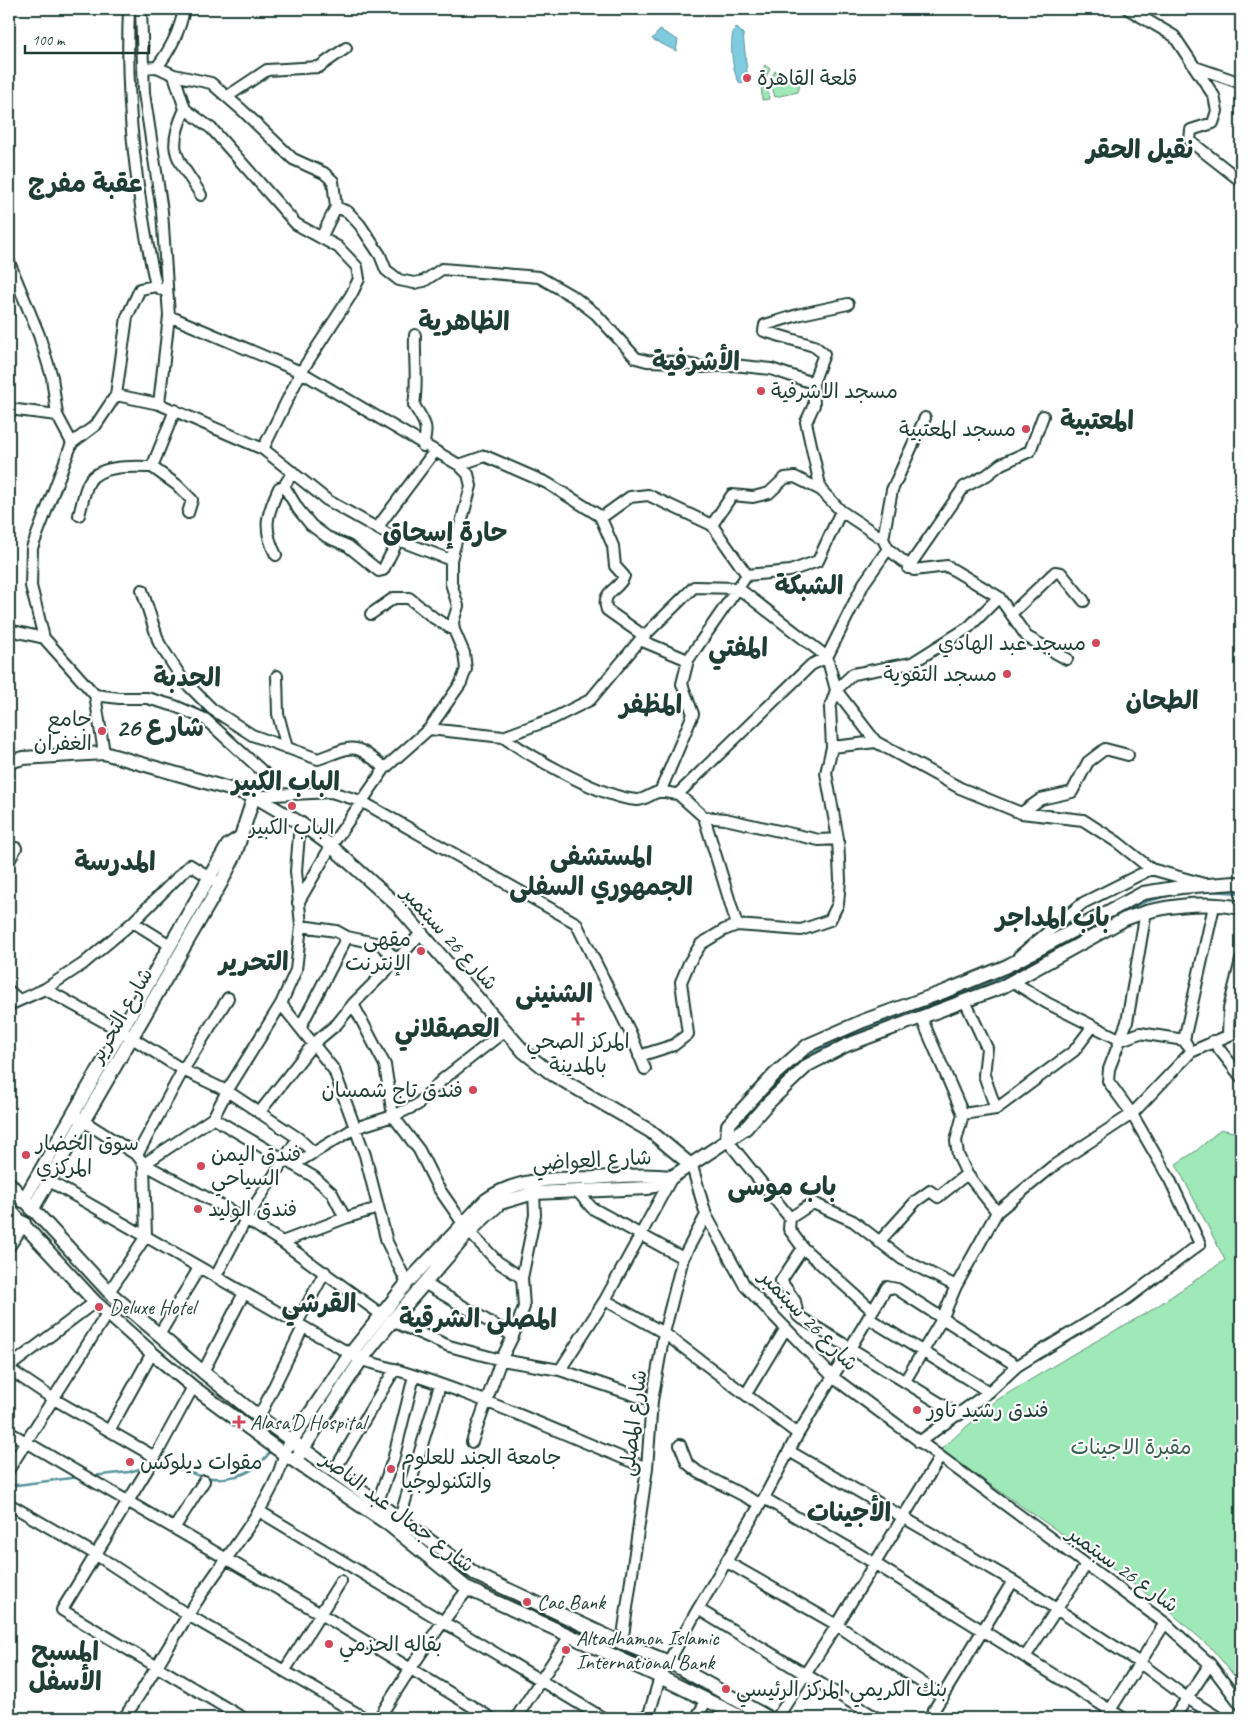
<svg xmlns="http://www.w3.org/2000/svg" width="1250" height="1727" viewBox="0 0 1250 1727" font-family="Caveat,'Playpen Sans Arabic',sans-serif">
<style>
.green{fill:#9fe8b7;stroke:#5f9276}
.water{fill:#7fcbdf;stroke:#59929b}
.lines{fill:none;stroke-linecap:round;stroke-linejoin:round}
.stream{stroke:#59929b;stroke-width:2.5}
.minor-casing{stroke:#1f3d34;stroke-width:14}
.major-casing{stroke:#1f3d34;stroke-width:16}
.minor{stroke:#fff;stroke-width:10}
.major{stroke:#fff;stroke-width:12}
.poi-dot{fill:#d1495b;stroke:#fff;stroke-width:2}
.labels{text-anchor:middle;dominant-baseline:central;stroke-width:4.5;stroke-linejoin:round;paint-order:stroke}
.poi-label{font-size:21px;fill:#1f3d34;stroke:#fff;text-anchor:start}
.street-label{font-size:21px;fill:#1f3d34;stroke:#fff}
.park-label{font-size:21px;fill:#395f4e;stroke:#fff}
.district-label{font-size:26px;font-weight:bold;fill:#1f3d34;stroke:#fff}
</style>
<rect width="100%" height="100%" fill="#fff"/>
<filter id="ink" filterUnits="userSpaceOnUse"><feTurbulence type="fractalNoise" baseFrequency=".02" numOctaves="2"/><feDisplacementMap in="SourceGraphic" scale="10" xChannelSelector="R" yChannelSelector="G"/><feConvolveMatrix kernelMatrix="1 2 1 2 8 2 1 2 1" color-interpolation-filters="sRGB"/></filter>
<g filter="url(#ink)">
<path class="green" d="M765,65l5,4 -4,8 3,22 -7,1 -1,-27z
M775,71l26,10 -3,11 -23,5 -5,-16z
M1221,1129l20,5v550l-29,-35 -45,-40 -54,-40 -173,-119 57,-50 76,-46 77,-43 75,-51 -49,-96 20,-13z"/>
<path class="water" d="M736,27l7,7 5,47 -8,2c-8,-7 -12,-49 -4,-56z
M660,30l18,10 -2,11 -24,-12z"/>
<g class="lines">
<path class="stream" d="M1208,891l33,2
M1123,910l25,-9 27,-7
M1068,944l26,-18
M733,1128c21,-16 36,-37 55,-56 13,-13 29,-21 45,-30l184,-70
M664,1172l18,-9
M156,1464c15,0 26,6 41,11 17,6 45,4 60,-9 6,-5 10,-11 16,-17
M92,1476l37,-4 17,-5
M9,1486l70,-9"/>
<defs>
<path id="minor" d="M129,9c-4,93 7,186 27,277
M141,9l3,84 18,118 7,105 -10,88
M1128,9l46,27 40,60 3,15 -4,12 -22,7 -1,11 51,40
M157,67c14,-18 23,-36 27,-58
M1195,67l46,16
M143,68l14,-1 17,8 37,8 31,27 51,49 31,14 9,8 3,26 -15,31
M174,75l11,34 27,20 84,95 42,23 19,20 2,12 -8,16 -50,77 -38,77
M228,96l39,-26 52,-3 27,-19
M185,109c-20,44 -7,48 16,86
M336,207l12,5 12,13 20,30 6,15 13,10 15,3 10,-2 18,-12 97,8 35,20 22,17 40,44 11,3 28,1 27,5 31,-2 38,4 42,14
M9,262l30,73 13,42 5,38
M169,316l132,56 158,93 26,-9 62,27 53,33 5,-1 25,-18 18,-2 64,30 20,-30 21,2 16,-4 16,-15 10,-1 26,13 20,21 42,28 5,10
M415,335c-1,24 3,45 -1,70 10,18 15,19 9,41
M116,395l43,9 104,45 64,51 71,40 53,20
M9,409l48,6 15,28
M152,467l25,18 15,15 -4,13
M293,472l-9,14 14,23 13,16 16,12 21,9 31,25 4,-1 15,-30
M821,490l-15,-68 8,-17 -1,-22 11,-29 -10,-8 -50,-15 1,-6 36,-11 47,-10
M79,515c3,-10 5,-24 10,-33 10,-18 46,-15 63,-15l23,-57
M600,516l13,30 2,20 9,10c-4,14 -24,15 -17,34l37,26
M712,525l35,50
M377,528l57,-76
M883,539l9,-49 33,-72
M276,555c-14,-27 -9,-41 3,-67l5,-2
M908,568l56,-81 23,-12 14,-11 29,-13 13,-35
M142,590l17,53 24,37 29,29 40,26 66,24c39,-14 34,-17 67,9
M371,614l23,-16h15l25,20 20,12
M1011,614l44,-42 6,1 23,28
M9,630l35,8
M640,640l48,20
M277,676l1,38 9,34
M95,695l24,3h28l28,8 30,13 67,61 5,15
M429,729l32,-46 5,-14 -2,-16 -10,-23 -1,-8 5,-16 -7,-23v-23l20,-74 -3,-12 -9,-9
M503,737c29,20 99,61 134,63 7,0 14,-6 21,-8 6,-1 14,2 20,2l133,-129 16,-8 37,-74 24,-34 26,21 33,-4 52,31 28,40 40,22
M876,742l-44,5 -2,-39 6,-18 40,52 84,46 61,25 62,7 34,22 34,27 53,15
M104,753l-9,-58 -51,-57 -13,-52 1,-38 40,-105 24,-18 20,-30 11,-78 13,-28 16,-3 10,6
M660,792l33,-78 -11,-30 6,-24 59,-85 43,-4 28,-10 23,-50
M678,794l26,23 21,2 94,21 19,-1
M254,796l77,-4 30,9 215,122 54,109 15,37
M1021,813l20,-14 31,-7 16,-30 17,-13 23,6
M704,817l33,108
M9,861l7,-13
M298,903l33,-57 54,-78 44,-39 74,8 49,-18 38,-19 50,-60 54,-53 44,1 89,69 9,33 17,-16 59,-11 57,-36 30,-30
M133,922l37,23
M301,926l35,5 11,6 33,7 17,16
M1019,956l64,-53 68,-34
M1012,981l35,22 74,37 19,-7 44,7
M45,989l76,42 62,39 44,21 71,47 16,15
M9,991l10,9
M965,1001l22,47 -3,27 12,34
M281,1004l53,66 31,85 22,87 20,41
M353,1004l32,61 8,51 26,34 18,36 32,46 29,30 24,16
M9,1005l36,-16 38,-25 50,-42 57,-57 26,16
M921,1017l42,97 -7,27 2,14 9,19 30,38
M301,1026l46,-89
M1228,1035l1,-26 12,-49
M1213,1041l28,36
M1187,1045l-3,-5 30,-134
M639,1056l35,-11 14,-11 -7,-52 8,-19 12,-19 23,-14 13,-5 64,5 29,-10 8,-16 2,-24 -2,-41 -12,-66 6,-26
M259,1113l54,-69 24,-20 16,-20 44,-44 24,-27
M963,1114l33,-5 78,-58 19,-25
M77,1117l60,38 7,9 102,55 36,23 100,73
M213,1118l101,59 18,16 13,25
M727,1140l63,78 -1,11 14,19 69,62
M137,1155l46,-85 45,-72
M293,1165l62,-37 38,-12 24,-11 25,-25 64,-50
M692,1166l14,49 39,71 89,92 331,245 45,41 31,41
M44,1178l317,182c98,25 192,70 286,108
M578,1192l14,16 91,50
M790,1218l23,-15 40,18 49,38 54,27
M282,1242l63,-24 33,-10
M879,1242l37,-41 14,-10 8,6 29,-23
M803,1248l-22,33 14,20 3,15 161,99
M216,1276l30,-57 52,-81
M424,1283l89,53
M109,1292l37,-56 -2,-72 69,-46 14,-27 54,-87 15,-34 5,-44 -5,-55 4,-48
M605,1300l59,33 134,101
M868,1318l121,74
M392,1321l57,25 52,14 59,10 92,31
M297,1323l28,-51
M159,1335l40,-67
M9,1367l86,-65
M9,1369l43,29 103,59
M560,1370l45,-70 67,-123
M203,1372l41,-79
M905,1381l37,-62 14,-33 41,-74 56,-46 79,-52 59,-62 50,-22
M193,1387l-38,70 -93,153 181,108
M746,1394l40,-66
M259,1417l44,-90
M110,1429l42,-76
M9,1432l312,182 170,104
M472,1442l29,-82 12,-24 11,-29 -2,-29 13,-63 -1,-22
M919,1442l70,-50 28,-26 111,-68 72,-54 -30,-64 -38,-66 -24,-33 1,-12 18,-47 19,-111
M680,1445l7,18 11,9 62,32
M789,1451l224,130 127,82 47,35 32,20
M9,1469l99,-157
M334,1471l61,-102
M764,1498l110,65 249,155
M378,1501l15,-41 21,-84
M9,1504l86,50 93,61 177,103
M259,1511l344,207
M400,1518l40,-133
M175,1527l29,-46
M727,1562l110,63 106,72
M698,1609l179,109
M622,1643l25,-175 5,-67 12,-68 19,-75 23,-43
M1025,1657l61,-92
M285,1670l56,-89
M124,1718c27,-39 49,-81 75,-120 24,-38 78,-101 85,-144
M379,1718c28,-45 56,-88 89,-129
M516,1718l53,-81
M636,1718l13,-2
M648,1718l12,-41 38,-68 66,-111 34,-64 89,-147 10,2 120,77
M696,1718l11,-18
M777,1718l60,-93 103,-168
M929,1718l84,-137
M1105,1718l60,-95
M1174,1718l36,-54"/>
<path id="major" d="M9,762l14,-4 81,-5 150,43 46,27 31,23 66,59 127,147 28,22 98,57 42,35
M727,1140l1,-15 46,-50 34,-30 55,-24 83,-30 61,-25 136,-73 38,-6 54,-4 6,1
M9,1183l100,109 94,80 56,45 218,158 145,68 47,19 100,56
M23,1201l205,-356 11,-7
M9,1209l86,93 57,51 41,34 91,67 104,70 80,65 192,88 83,41
M32,1210l189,-327 14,-28 19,-59
M9,1245l15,-22
M288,1446l62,-92 57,-71 79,-83c32,-23 71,-21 108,-22 26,-2 52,-4 78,-1
M295,1461l66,-101 31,-39 77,-89 31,-29 34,-10 114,-5 24,-11 74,-49 20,-23 42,-40 39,-20 155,-58 123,-68c36,-14 78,-18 116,-11"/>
</defs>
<use href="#minor" class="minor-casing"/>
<use href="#major" class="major-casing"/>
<use href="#minor" class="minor"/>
<use href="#major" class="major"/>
</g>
</g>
<g class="poi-dot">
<circle cx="747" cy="78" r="5"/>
<circle cx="761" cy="391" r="5"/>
<circle cx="1026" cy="429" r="5"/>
<circle cx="1096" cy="643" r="5"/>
<circle cx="1007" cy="674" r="5"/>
<circle cx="102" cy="731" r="5"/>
<circle cx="292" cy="806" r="5"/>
<circle cx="421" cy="951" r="5"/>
<path d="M575.5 1011.5h5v5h5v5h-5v5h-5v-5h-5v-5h5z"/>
<circle cx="473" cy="1090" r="5"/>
<circle cx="26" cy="1155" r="5"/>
<circle cx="201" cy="1166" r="5"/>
<circle cx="198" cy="1209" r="5"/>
<circle cx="99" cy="1307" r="5"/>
<circle cx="917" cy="1410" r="5"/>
<path d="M236.5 1414.5h5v5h5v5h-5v5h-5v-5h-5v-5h5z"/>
<circle cx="130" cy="1462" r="5"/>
<circle cx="391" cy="1469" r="5"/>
<circle cx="527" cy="1602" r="5"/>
<circle cx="329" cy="1644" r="5"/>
<circle cx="566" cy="1650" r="5"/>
<circle cx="726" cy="1689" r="5"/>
</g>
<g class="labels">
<g class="poi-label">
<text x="757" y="78">قلعة القاهرة</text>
<text x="771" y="391">مسجد الاشرفية</text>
<text x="1016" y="429" text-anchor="end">مسجد المعتبية</text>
<text x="1086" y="643" text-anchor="end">مسجد عبد الهادي</text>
<text x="997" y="674" text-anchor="end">مسجد التقوية</text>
<text x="92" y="719" text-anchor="end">جامع<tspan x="92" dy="24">الغفران</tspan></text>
<text x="292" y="827" text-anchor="middle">الباب الكبير</text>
<text x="411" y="939" text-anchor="end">مقهى<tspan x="411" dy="24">الإنترنت</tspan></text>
<text x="578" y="1041" text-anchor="middle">المركز الصحي<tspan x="578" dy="24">بالمدينة</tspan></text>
<text x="463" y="1090" text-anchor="end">فندق تاج شمسان</text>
<text x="36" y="1143">سوق الخضار<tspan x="36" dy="24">المركزي</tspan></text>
<text x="211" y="1154">فندق اليمن<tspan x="211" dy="24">السياحي</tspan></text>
<text x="208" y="1209">فندق الوليد</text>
<text x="109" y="1307">Deluxe Hotel</text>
<text x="927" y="1410">فندق رشيد تاور</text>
<text x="250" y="1422">Alasa'D Hospital</text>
<text x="401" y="1457">جامعة الجند للعلوم<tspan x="401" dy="24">والتكنولوجيا</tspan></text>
<text x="140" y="1462">مقوات ديلوكس</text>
<text x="537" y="1602">Cac Bank</text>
<text x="576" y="1638">Altadhamon Islamic<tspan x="576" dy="24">International Bank</tspan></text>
<text x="339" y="1644">بقاله الحزمي</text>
<text x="736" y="1689">بنك الكريمي المركز الرئيسي</text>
</g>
<g class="street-label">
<text transform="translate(450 938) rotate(48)">شارع 26 سبتمبر</text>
<text transform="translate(121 1015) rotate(-60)">شارع التحرير</text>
<text transform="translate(592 1160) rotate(-3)">شارع العواضي</text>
<text transform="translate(809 1320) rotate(46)">شارع 26 سبتمبر</text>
<text transform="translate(633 1423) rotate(-83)">شارع المصلى</text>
<text transform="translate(398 1512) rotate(37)">شارع جمال عبد الناصر</text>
<text transform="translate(1123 1569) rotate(36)">شارع 26 سبتمبر</text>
</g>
<g class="park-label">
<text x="1131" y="1447">مقبرة الاجينات</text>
</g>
<g class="district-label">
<text x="1140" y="149">نقيل الحقر</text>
<text x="85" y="183">عقبة مفرج</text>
<text x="464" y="321">الظاهرية</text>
<text x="696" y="361">الأشرفية</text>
<text x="1097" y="420">المعتبية</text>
<text x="445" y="532">حارة إسحاق</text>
<text x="809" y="585">الشبكة</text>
<text x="738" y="647">المفتي</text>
<text x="187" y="677">الحدبة</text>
<text x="1162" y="700">الطحان</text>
<text x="651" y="704">المظفر</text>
<text x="160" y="727">شارع 26</text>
<text x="286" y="781">الباب الكبير</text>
<text x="601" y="856">المستشفى<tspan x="601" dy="30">الجمهوري السفلى</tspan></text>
<text x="115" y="861">المدرسة</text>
<text x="1053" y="917">باب المداجر</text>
<text x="254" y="961">التحرير</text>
<text x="554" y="993">الشنينى</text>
<text x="447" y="1028">العصقلاني</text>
<text x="782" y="1186">باب موسى</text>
<text x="319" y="1303">القرشي</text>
<text x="478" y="1318">المصلى الشرقية</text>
<text x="849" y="1512">الأجينات</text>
<text x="65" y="1651">المسبح<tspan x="65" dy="30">الأسفل</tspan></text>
</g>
</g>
<rect width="1250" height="1727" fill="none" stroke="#fff" stroke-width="30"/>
<rect x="15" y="15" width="1220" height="1697" fill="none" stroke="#1f3d34" stroke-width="2" filter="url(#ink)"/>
<path d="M25 45v8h124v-8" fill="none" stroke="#1f3d34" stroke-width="2.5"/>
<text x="32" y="45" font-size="15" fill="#1f3d34" stroke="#ffffff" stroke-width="4" paint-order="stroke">100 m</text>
</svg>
